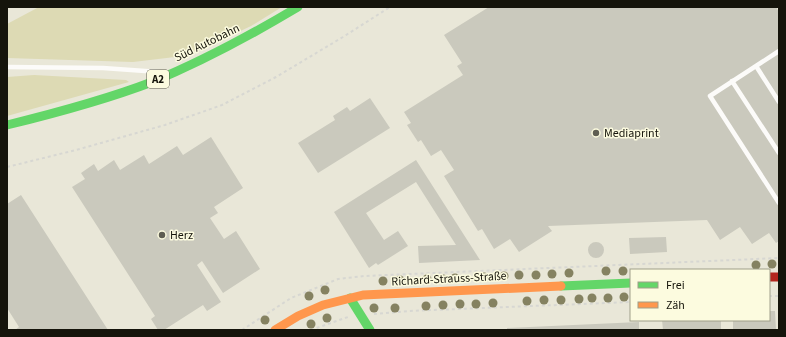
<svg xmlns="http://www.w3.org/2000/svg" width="786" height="337" viewBox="0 0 786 337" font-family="'Source Sans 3',sans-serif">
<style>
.green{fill:#dddab4}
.building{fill:#cac9bd}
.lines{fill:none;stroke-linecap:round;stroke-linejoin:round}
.path{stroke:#d7d7d2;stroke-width:2;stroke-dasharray:3 3;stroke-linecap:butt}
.lane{stroke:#fcfbf9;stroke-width:4.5}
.fast{stroke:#63d668;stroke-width:9}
.slow{stroke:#ff974d;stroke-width:9}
.jam{stroke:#b3261e;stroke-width:9}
.tree{fill:#858261}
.poi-dot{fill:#5f5e53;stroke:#fcfbdf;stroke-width:1.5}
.labels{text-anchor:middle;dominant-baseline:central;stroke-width:3;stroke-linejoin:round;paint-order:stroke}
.shield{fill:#fcfbdf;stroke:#5a594b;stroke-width:1}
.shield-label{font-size:11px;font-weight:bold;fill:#15140b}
.street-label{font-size:12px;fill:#15140b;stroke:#fcfbdf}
.poi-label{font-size:12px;fill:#15140b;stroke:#fcfbdf;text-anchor:start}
</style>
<rect width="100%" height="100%" fill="#e9e7d8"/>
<path class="green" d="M39,7h243l-31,19 -40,19 -36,12 -42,5 -126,-4v-34z
M34,75l92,5 3,2 -122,34v-39z"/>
<path class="building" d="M489,7h287l3,5v229l-3,2 -7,-10 -17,11 -12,-17 -20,13 -13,-20 -159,6 4,5 -33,21 -9,-13 -16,10 -12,-20 -4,2 -34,-55 10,-6 -13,-20 -10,6 -10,-16 -3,2 -11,-17 4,-2 -7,-11 59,-37 -6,-9 5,-3 -18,-28z
M370,98l20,30 -72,45 -20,-30 37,-23 -2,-4 14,-9 3,4z
M211,137l32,51 -29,19 4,6 -8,5 14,21 12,-8 24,38 -37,24 -21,-32 -5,4 24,37 -14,9 -4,-6 -39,25h-6l-7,-11 4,-3 -83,-129 13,-8 -4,-6 13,-9 4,7 16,-11 6,10 24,-15 5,9 28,-18 6,9z
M416,160l64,100 -61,3 -1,-17 38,-1 -40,-63 -50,31 18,27 14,-9 10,15 -30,19 -2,-2 -7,5 -35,-56z
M21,195l87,135h-93l4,-3 -12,-19v-104z
M666,237l1,15 -37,2 -1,-16z
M588 250a8 8 0 1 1 16 0a8 8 0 1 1-16 0Z
M769,311h6l1,19h-43v-10h36z
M662,320h59v9l-58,1z
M639,322v8h-132v-2z"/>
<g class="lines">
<path class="path" d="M7,167l69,-17 89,-25 57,-20 54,-28 67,-40 47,-30
M769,296h10
M374,314l35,-3 222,-9
M242,330l49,-32 47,-19 26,-3 415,-18
M311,330l37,-13"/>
<path class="lane" d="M779,51l-69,45 69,107
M756,66l23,36
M7,67l96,1 56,4
M732,81l47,72"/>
<path class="fast" d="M7,125c49,-12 98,-25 145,-43 51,-21 99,-47 146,-75
M561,286l70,-3
M350,298l20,32"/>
<path class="slow" d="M275,330l23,-14 25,-11 40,-10 198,-9"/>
<path class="jam" d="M769,277h10"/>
</g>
<g class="tree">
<circle cx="772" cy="264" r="4.5"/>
<circle cx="756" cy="265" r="4.5"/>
<circle cx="606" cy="271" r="4.5"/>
<circle cx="623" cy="271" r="4.5"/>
<circle cx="569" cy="273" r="4.5"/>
<circle cx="552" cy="274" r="4.5"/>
<circle cx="519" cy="275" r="4.5"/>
<circle cx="536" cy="275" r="4.5"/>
<circle cx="504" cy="276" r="4.5"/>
<circle cx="484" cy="277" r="4.5"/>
<circle cx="455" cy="278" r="4.5"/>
<circle cx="427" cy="279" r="4.5"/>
<circle cx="443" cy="279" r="4.5"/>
<circle cx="400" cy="280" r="4.5"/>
<circle cx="383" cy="281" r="4.5"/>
<circle cx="325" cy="290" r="4.5"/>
<circle cx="309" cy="296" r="4.5"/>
<circle cx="624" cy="297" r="4.5"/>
<circle cx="592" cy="298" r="4.5"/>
<circle cx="608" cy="298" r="4.5"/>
<circle cx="579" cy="299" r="4.5"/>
<circle cx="544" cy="300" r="4.5"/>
<circle cx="561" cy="300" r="4.5"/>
<circle cx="527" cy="301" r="4.5"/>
<circle cx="493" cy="303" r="4.5"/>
<circle cx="460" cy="304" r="4.5"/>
<circle cx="476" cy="304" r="4.5"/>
<circle cx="443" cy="305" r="4.5"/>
<circle cx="426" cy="306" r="4.5"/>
<circle cx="374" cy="308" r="4.5"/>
<circle cx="395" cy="308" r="4.5"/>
<circle cx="327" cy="318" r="4.5"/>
<circle cx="265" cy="320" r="4.5"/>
<circle cx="311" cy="324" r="4.5"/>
</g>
<g class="poi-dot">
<circle cx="596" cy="133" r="4"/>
<circle cx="162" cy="235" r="4"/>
</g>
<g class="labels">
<rect class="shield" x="147" y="70" width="22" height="18" rx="3"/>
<g class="shield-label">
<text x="158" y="79">A2</text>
</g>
<g class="street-label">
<text transform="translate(207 43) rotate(-26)">Süd Autobahn</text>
<text transform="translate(449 279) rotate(-3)">Richard-Strauss-Straße</text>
</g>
<g class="poi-label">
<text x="604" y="133">Mediaprint</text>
<text x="170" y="235">Herz</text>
</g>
</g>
<rect width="786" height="337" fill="none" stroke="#15140b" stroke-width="16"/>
<rect x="630" y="269" width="140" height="52" fill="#fcfbdf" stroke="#a09f8a"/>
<rect x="638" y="282" width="20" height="6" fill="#63d668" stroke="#a09f8a"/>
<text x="666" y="289" font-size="12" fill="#15140b">Frei</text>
<rect x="638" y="302" width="20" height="6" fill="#ff974d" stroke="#a09f8a"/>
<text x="666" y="309" font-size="12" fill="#15140b">Zäh</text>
</svg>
